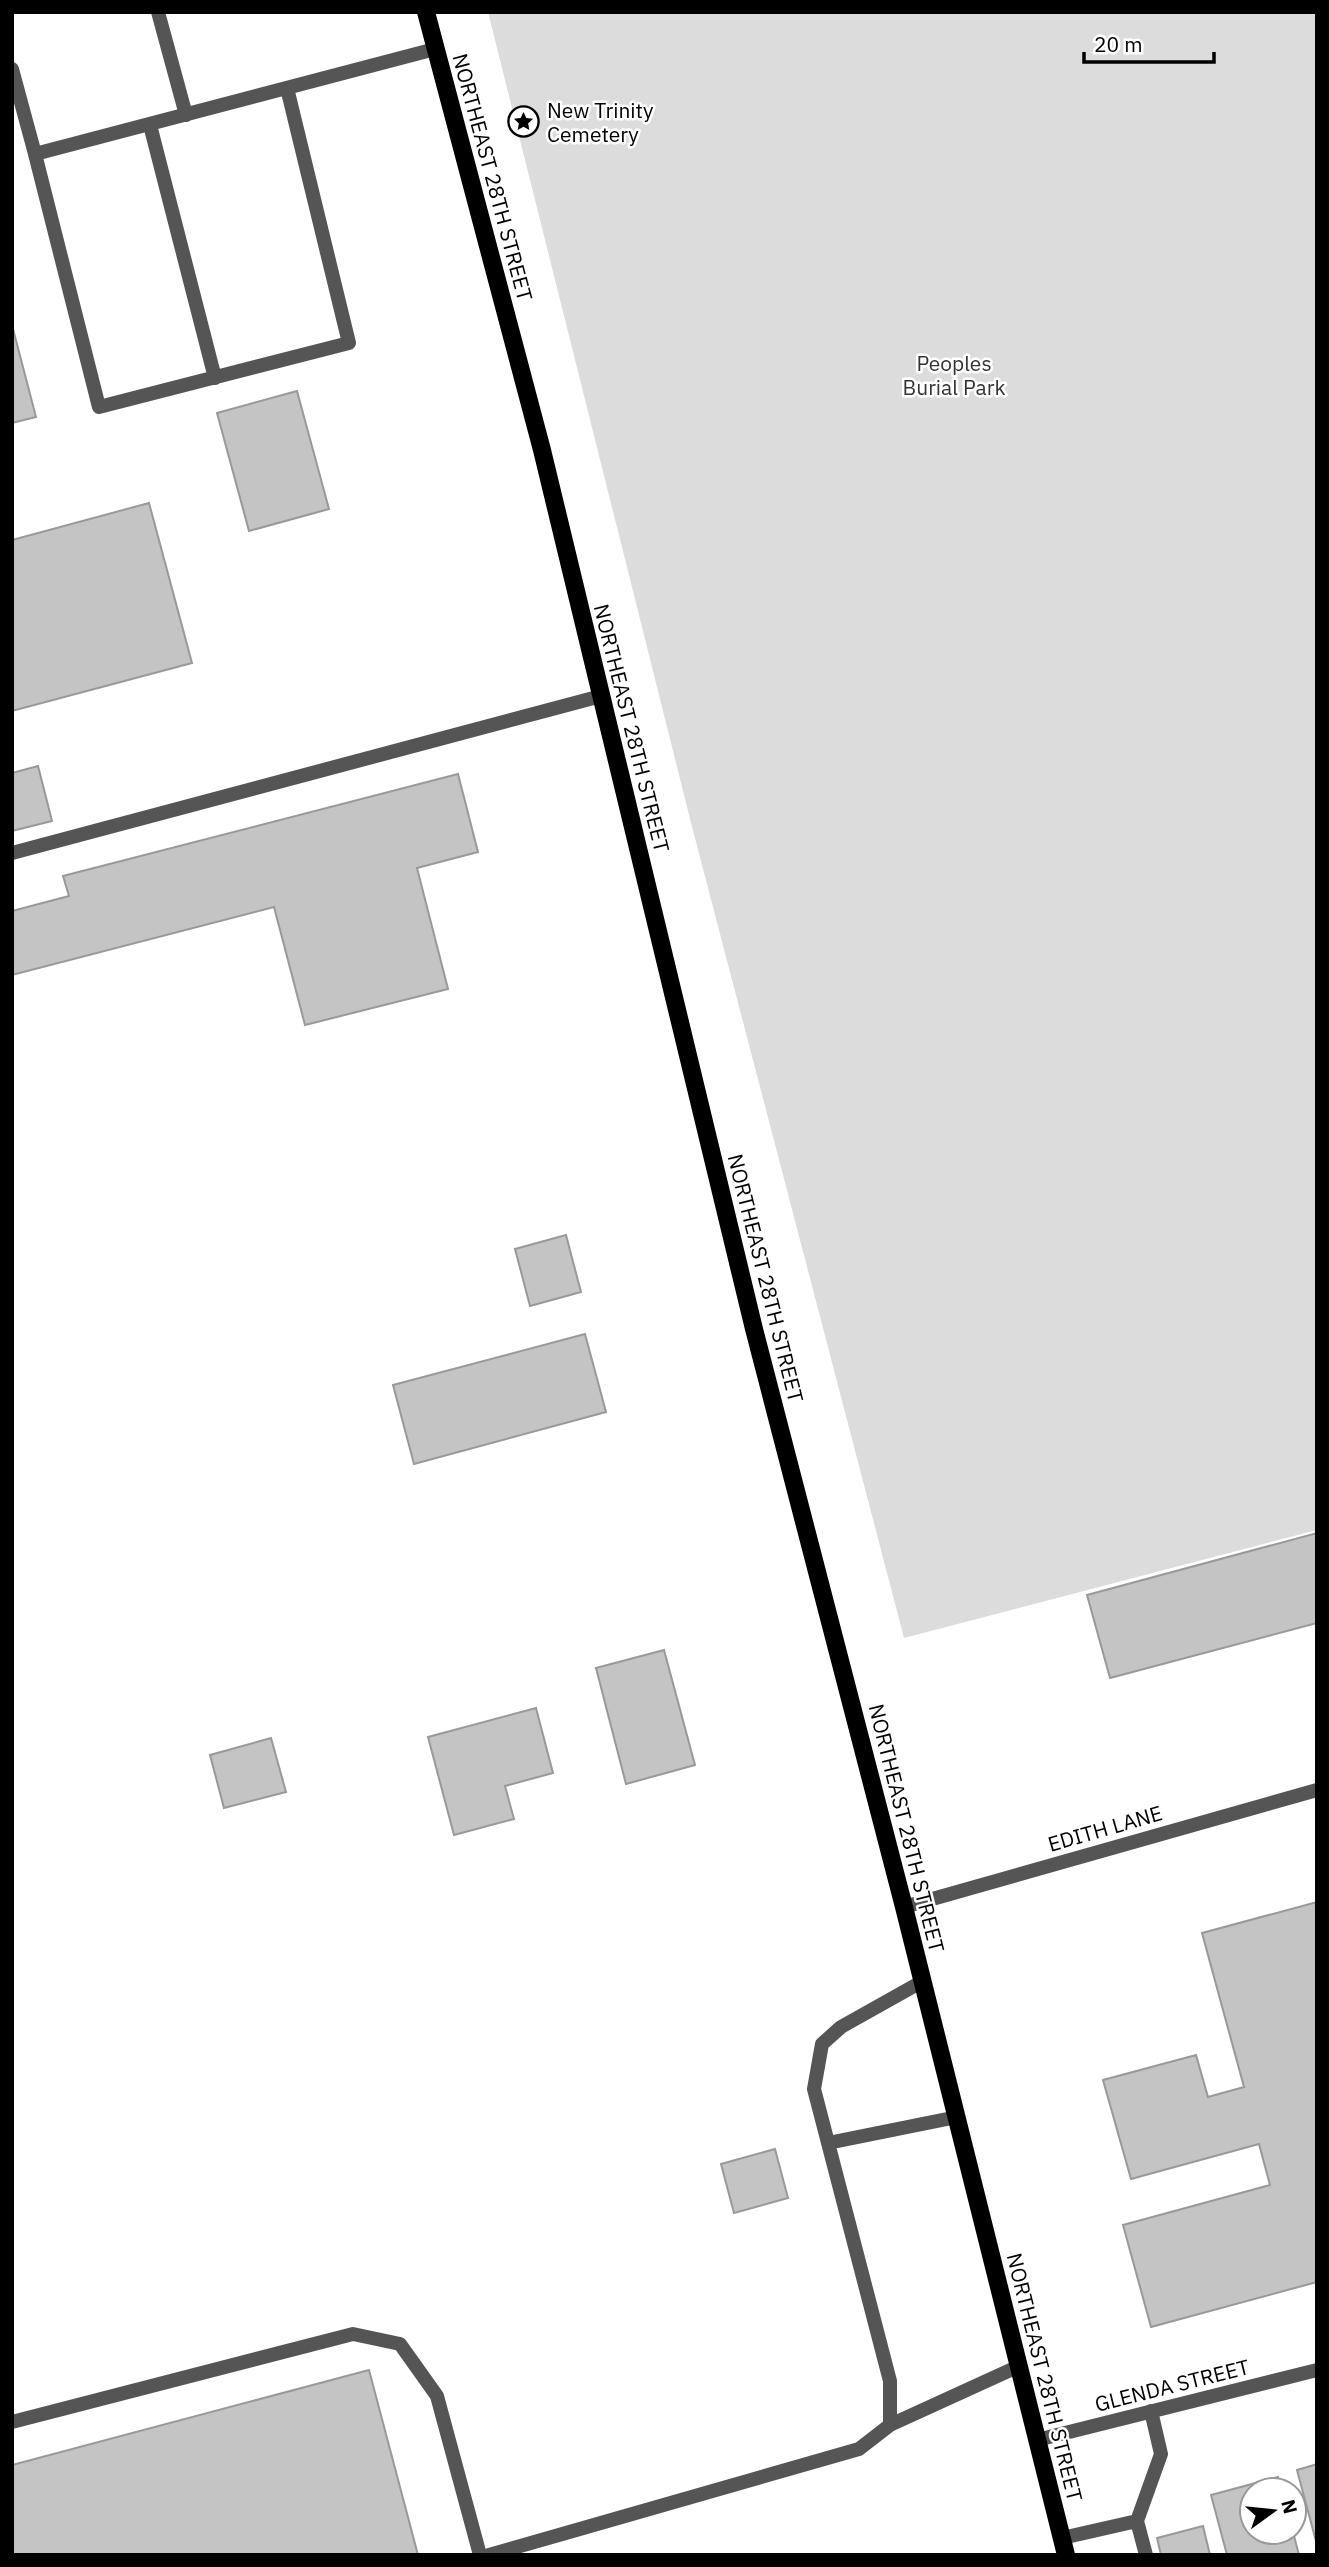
<svg xmlns="http://www.w3.org/2000/svg" width="1329" height="2567" viewBox="0 0 1329 2567" font-family="'IBM Plex Sans',sans-serif">
<style>
.green{fill:#dcdcdc}
.building{fill:#c4c4c4;stroke:#999;stroke-width:2}
.lines{fill:none;stroke-linecap:round;stroke-linejoin:round}
.lane{stroke:#555;stroke-width:14}
.street{stroke:#555;stroke-width:14}
.primary{stroke:#000;stroke-width:18}
.labels{text-anchor:middle;dominant-baseline:central;stroke-width:5;stroke-linejoin:round;paint-order:stroke}
.poi-label{font-size:21px;fill:#000;stroke:#fff;text-anchor:start}
.street-label{font-size:21px;fill:#000;stroke:#fff}
.park-label{font-size:21px;fill:#333;stroke:#fff}
</style>
<rect width="100%" height="100%" fill="#fff"/>
<path class="green" d="M488,12h829v1518l-413,108 -214,-819z"/>
<path class="building" d="M12,325l24,92 -24,6z
M297,391l32,118 -80,22 -32,-118z
M149,503l43,160 -180,48v-171z
M38,766l14,55 -40,10v-58z
M458,774l20,78 -61,16 31,121 -143,36 -31,-118 -262,68v-64l57,-15 -6,-20z
M566,1235l15,57 -51,14 -15,-57z
M585,1334l21,78 -192,52 -21,-79z
M1317,1533v90l-207,55 -23,-83z
M664,1650l31,115 -69,19 -30,-116z
M536,1708l17,65 -48,13 9,33 -60,16 -26,-98z
M271,1738l15,54 -62,16 -14,-53z
M1317,1902v380l-166,45 -28,-102 147,-40 -11,-41 -128,35 -28,-99 93,-25 12,42 36,-10 -42,-154z
M775,2149l13,49 -54,15 -13,-49z
M369,2370l49,185h-406v-90z
M1317,2464v81l-20,-75z
M1278,2477l4,13h-30v42h41l6,23h-72l-16,-60z
M1203,2526l7,29h-49l-4,-17z"/>
<g class="lines">
<path class="lane" d="M158,12l28,103
M12,69l23,85 400,-105
M150,125l65,253
M35,154l64,253 250,-64 -62,-255
M12,853l589,-157
M828,2143l129,-26
M12,2422l341,-88 47,10 37,52 43,159
M890,2425l129,-59
M1137,2521l24,-67 -10,-43
M1062,2538l75,-17 9,34
M489,2555l370,-106 31,-24v-44l-76,-292 8,-45 19,-17 82,-46"/>
<path class="street" d="M904,1907l413,-117
M1037,2440l280,-70"/>
<path class="primary" d="M426,12l116,438 212,879 150,578 162,648"/>
</g>
<defs>
<symbol id="sight-ring" viewBox="-11 -11 22 22"><circle r="9.5" fill="#fff" stroke="#000" stroke-width="1.5"/><path d="M0-6L1.8-2.2L6-1.7L2.9 1.2L3.7 5.4L0 3.3L-3.7 5.4L-2.9 1.2L-6-1.7L-1.8-2.2Z" fill="#000"/></symbol>
</defs>
<g fill-rule="evenodd">
<use href="#sight-ring" x="506" y="104" width="35" height="35"/>
</g>
<g class="labels">
<g class="poi-label">
<text x="547" y="110">New Trinity<tspan x="547" dy="24">Cemetery</tspan></text>
</g>
<g class="street-label">
<text transform="translate(493 177) rotate(75)">NORTHEAST 28TH STREET</text>
<text transform="translate(632 728) rotate(76)">NORTHEAST 28TH STREET</text>
<text transform="translate(766 1278) rotate(76)">NORTHEAST 28TH STREET</text>
<text transform="translate(907 1828) rotate(76)">NORTHEAST 28TH STREET</text>
<text transform="translate(1105 1828) rotate(-16)">EDITH LANE</text>
<text transform="translate(1045 2377) rotate(76)">NORTHEAST 28TH STREET</text>
<text transform="translate(1172 2385) rotate(-14)">GLENDA STREET</text>
</g>
<g class="park-label">
<text x="954" y="363">Peoples<tspan x="954" dy="24">Burial Park</tspan></text>
</g>
</g>
<rect width="1329" height="2567" fill="none" stroke="#000000" stroke-width="28"/>
<g transform="translate(1273 2511) rotate(75)"><circle r="33" fill="#ffffff" stroke="#999999" stroke-width="2"/>
<path d="M0-5L12 26L0 18L-12 26Z" fill="#000000"/>
<text y="-10" font-size="19" font-weight="bold" text-anchor="middle" fill="#000000">N</text>
</g>
<path d="M1084 52v10h130v-10" fill="none" stroke="#000000" stroke-width="3.5"/>
<text x="1094" y="52" font-size="21" fill="#000000" stroke="#ffffff" stroke-width="5" paint-order="stroke">20 m</text>
</svg>
